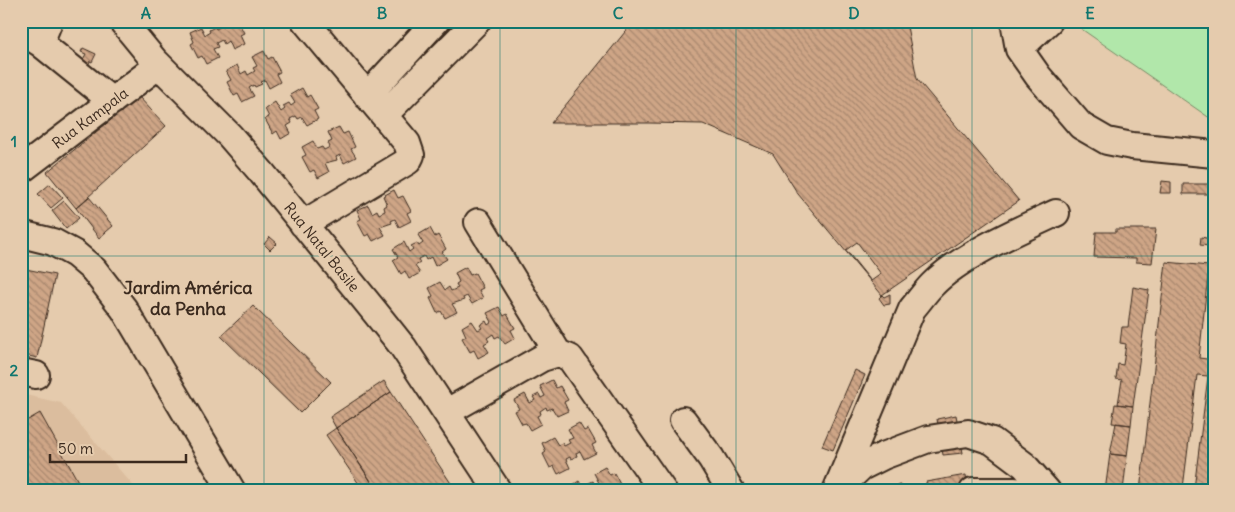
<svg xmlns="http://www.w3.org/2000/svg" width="1235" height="512" viewBox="0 0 1235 512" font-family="Delius,sans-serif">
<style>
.built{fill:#dbbd9e}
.park{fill:#b1e7aa;stroke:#768864}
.building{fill:url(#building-back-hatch);stroke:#3b2a1e;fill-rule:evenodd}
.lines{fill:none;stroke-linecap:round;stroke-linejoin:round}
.minor-casing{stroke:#3b2a1e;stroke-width:30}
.minor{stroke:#e5cbad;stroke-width:26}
.grid{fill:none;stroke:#0f766e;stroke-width:1;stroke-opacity:0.55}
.labels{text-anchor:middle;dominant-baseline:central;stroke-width:5;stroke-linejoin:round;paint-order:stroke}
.street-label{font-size:15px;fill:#3b2a1e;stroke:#e5cbad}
.quarter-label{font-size:18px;font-weight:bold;fill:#3b2a1e;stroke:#e5cbad}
.neatline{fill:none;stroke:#0f766e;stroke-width:2}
.grid-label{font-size:16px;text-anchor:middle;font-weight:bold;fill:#0f766e}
</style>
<defs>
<pattern id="building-back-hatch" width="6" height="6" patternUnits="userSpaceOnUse" patternTransform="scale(1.25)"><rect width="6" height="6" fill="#cea586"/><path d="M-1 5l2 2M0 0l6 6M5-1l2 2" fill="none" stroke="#a8876d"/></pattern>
</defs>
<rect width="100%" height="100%" fill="#e5cbad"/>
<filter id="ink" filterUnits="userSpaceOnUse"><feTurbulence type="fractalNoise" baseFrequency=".02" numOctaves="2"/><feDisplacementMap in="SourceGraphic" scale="10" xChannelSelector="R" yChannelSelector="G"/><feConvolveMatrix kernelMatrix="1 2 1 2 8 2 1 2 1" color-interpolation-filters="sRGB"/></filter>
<g filter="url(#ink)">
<path class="built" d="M21,394l40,9 77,88h-117z"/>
<path class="park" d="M1085,21h129v100l-134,-93z"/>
<path class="building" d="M217,21h21l6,12 -4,2 4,9 -12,6 -4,-9 -4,3 -2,-4 -6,3 2,4 -5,2 5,9 -12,6 -4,-8 -4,2 -7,-14 3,-2 -4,-10 11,-5 4,8 5,-3 -1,-2 6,-3 1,2 4,-2z
M634,21h272l11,58 102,122 -137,94 -84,-101 -25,-40 -70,-30 -54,-1h-98z
M83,48l13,6 -4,8 -2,-1 -2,5 -7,-3 5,-9 -5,-2z
M264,51l4,8 4,-2 8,15 -4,2 4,8 -11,6 -4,-8 -5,2 2,2 -7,3 -1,-2 -5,3 5,8 -12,6 -4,-8 -4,2 -7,-14 4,-2 -5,-9 11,-6 4,9 5,-3 2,4 7,-4 -2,-3 4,-2 -5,-9z
M302,88l5,9 3,-2 8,14 -4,2 4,8 -11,6 -5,-8 -4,2 -2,-3 -6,3 2,4 -5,3 4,7 -10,6 -4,-8 -4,3 -8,-15 4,-2 -4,-8 10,-7 6,10 4,-3 -2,-3 6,-3 2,3 4,-3 -5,-8z
M139,97l27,29 -90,82 -29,-36z
M339,127l4,7 5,-2 7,15 -4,2 5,8 -12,6 -4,-8 -4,2 1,3 -12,3 4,9 -11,6 -4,-8 -4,2 -8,-15 4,-2 -4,-8 11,-6 4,8 5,-2 2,3 6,-3 -2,-4 4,-2 -4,-9z
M1162,181l9,1v11h-11z
M50,184l13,14 -12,10 -13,-14z
M1183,184h31v10h-31z
M394,190l4,8 5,-2 8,15 -4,2 4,8 -12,6 -4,-8 -4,2 1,2 -12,4 5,8 -12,6 -4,-7 -4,2 -8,-15 4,-2 -4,-9 11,-5 4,8 5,-3 2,4 6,-3 -1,-4 3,-2 -4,-9z
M89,197l24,29 -14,12 -23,-30z
M64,201l15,17 -13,11 -14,-18z
M430,228l5,9 3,-2 8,14 -4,3 5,7 -12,7 -4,-9 -5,3 -2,-4 -6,3 2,4 -5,3 5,7 -11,6 -4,-8 -4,3 -8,-14 5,-3 -5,-8 11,-7 5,10 4,-3 -2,-3 6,-3 2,3 4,-3 -5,-8z
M1116,229h40l-4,34 -16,-1v-4l-42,-1 2,-25h20z
M270,237l7,6 -7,7 -6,-6z
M1201,237l10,2 -2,7 -9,-1z
M857,242l24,32 -10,7 -25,-31z
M1166,262l43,4 -10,92 15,2v131h-74zM1197,375l11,1 -14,113 -11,-1z
M466,267l4,8 5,-2 8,15 -4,2 4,8 -11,6 -5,-8 -4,2 1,2 -12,4 5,8 -12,6 -4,-7 -4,2 -7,-15 3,-2 -4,-8 11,-6 5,8 4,-3 2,4 7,-3 -2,-4 3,-2 -4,-9z
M21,268l34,7 -18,83 -16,-4z
M1133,287l16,3 -16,116 -15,-2 4,-24 -6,-1 2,-15 5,1 3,-21 -6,-1 2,-16h6z
M890,294v10l-6,1 -5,-7 3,-3 2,2z
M253,306l78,76 -31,31 -79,-77z
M499,307l5,9 3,-2 8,14 -4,2 4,8 -10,6 -6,-8 -4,2 -2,-4 -6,4 2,3 -5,3 5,8 -11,6 -4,-8 -4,2 -8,-14 4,-2 -4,-9 10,-6 6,9 4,-2 -2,-3 6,-4 2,4 4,-3 -5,-9z
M1214,311v49l-6,-1z
M855,370l10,5 -32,75 -11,-4z
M552,380l4,8 4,-2 8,14 -4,2 4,9 -11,5 -5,-8 -5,2 -1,-3 -6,4 1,3 -4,2 4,8 -11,6 -4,-7 -4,1 -7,-13 4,-2 -5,-9 11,-6 5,9 5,-3 -2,-3 6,-3 2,4 4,-2 -5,-10z
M384,381l7,11 -55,36 -6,-11z
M391,392l65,99h-79l-41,-63z
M1115,404l18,2 -2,19 -19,-2z
M40,413l40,72 -9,6h-50v-67z
M956,415l7,38 -20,2 -6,-36z
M579,423l5,8 4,-2 8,14 -4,2 4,8 -12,6 -4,-8 -4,2 1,3 -6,3 -1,-2 -4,2 4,9 -12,6 -4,-8 -4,2 -7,-14 3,-2 -4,-9 11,-6 5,8 4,-2 2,3 6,-3 -2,-3 5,-2 -5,-9z
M1116,423l15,2 -4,31 -17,-2z
M336,428l37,56 -10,6 -37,-55z
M1110,454l17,2 -4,35h-18z
M605,467l5,8 4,-2 8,15 -4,3h-49l-1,-3 11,-7 5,8 4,-2 -1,-3 6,-3 2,5 4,-3 -5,-10z
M966,475l2,16h-41l-1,-9z
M900,485l1,6h-31v-1z"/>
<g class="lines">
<defs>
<path id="minor" d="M122,21l32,39 76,76 32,37 113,139 28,35 95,144
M1014,21l5,28 19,27 43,50 26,15 25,5 82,8
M21,31l19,12 72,58
M40,43l9,-22
M1019,49l30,-28
M367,96l69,-75
M384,115l93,-94
M21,170l138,-105
M478,222l80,131
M303,224l105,-63 3,-6 -4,-12 -102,-122
M21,234l32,8 22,12 19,16 30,39 108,182
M21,372l15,3
M447,412l95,-54 16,-5 12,5 93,133
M683,420l28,38 20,33
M840,487l21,-20 22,-11 45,-17 40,-6 24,8 32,24 23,26
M836,491l76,-182c7,-8 13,-17 20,-24 28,-29 87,-55 124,-72
M973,491h42"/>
</defs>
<use href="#minor" class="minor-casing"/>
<use href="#minor" class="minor"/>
</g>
</g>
<path class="grid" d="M264,21v470M500,21v470M736,21v470M972,21v470M21,256h1193"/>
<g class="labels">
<g class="street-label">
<text transform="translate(90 118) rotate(-37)">Rua Kampala</text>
<text transform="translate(322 247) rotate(51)">Rua Natal Basile</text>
</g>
<g class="quarter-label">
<text x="188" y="287">Jardim América<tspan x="188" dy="21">da Penha</tspan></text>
</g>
</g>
<rect width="1235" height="512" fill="none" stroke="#e5cbad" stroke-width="55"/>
<path d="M50 454v8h136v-8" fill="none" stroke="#3b2a1e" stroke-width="2.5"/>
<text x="58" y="454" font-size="15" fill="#3b2a1e" stroke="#e5cbad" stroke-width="4" paint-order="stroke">50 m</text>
<rect x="28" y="28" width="1180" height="456" class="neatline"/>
<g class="grid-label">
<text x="146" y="19">A</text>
<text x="382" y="19">B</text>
<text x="618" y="19">C</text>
<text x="854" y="19">D</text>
<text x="1090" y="19">E</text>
<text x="14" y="147">1</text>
<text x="14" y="376">2</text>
</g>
</svg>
